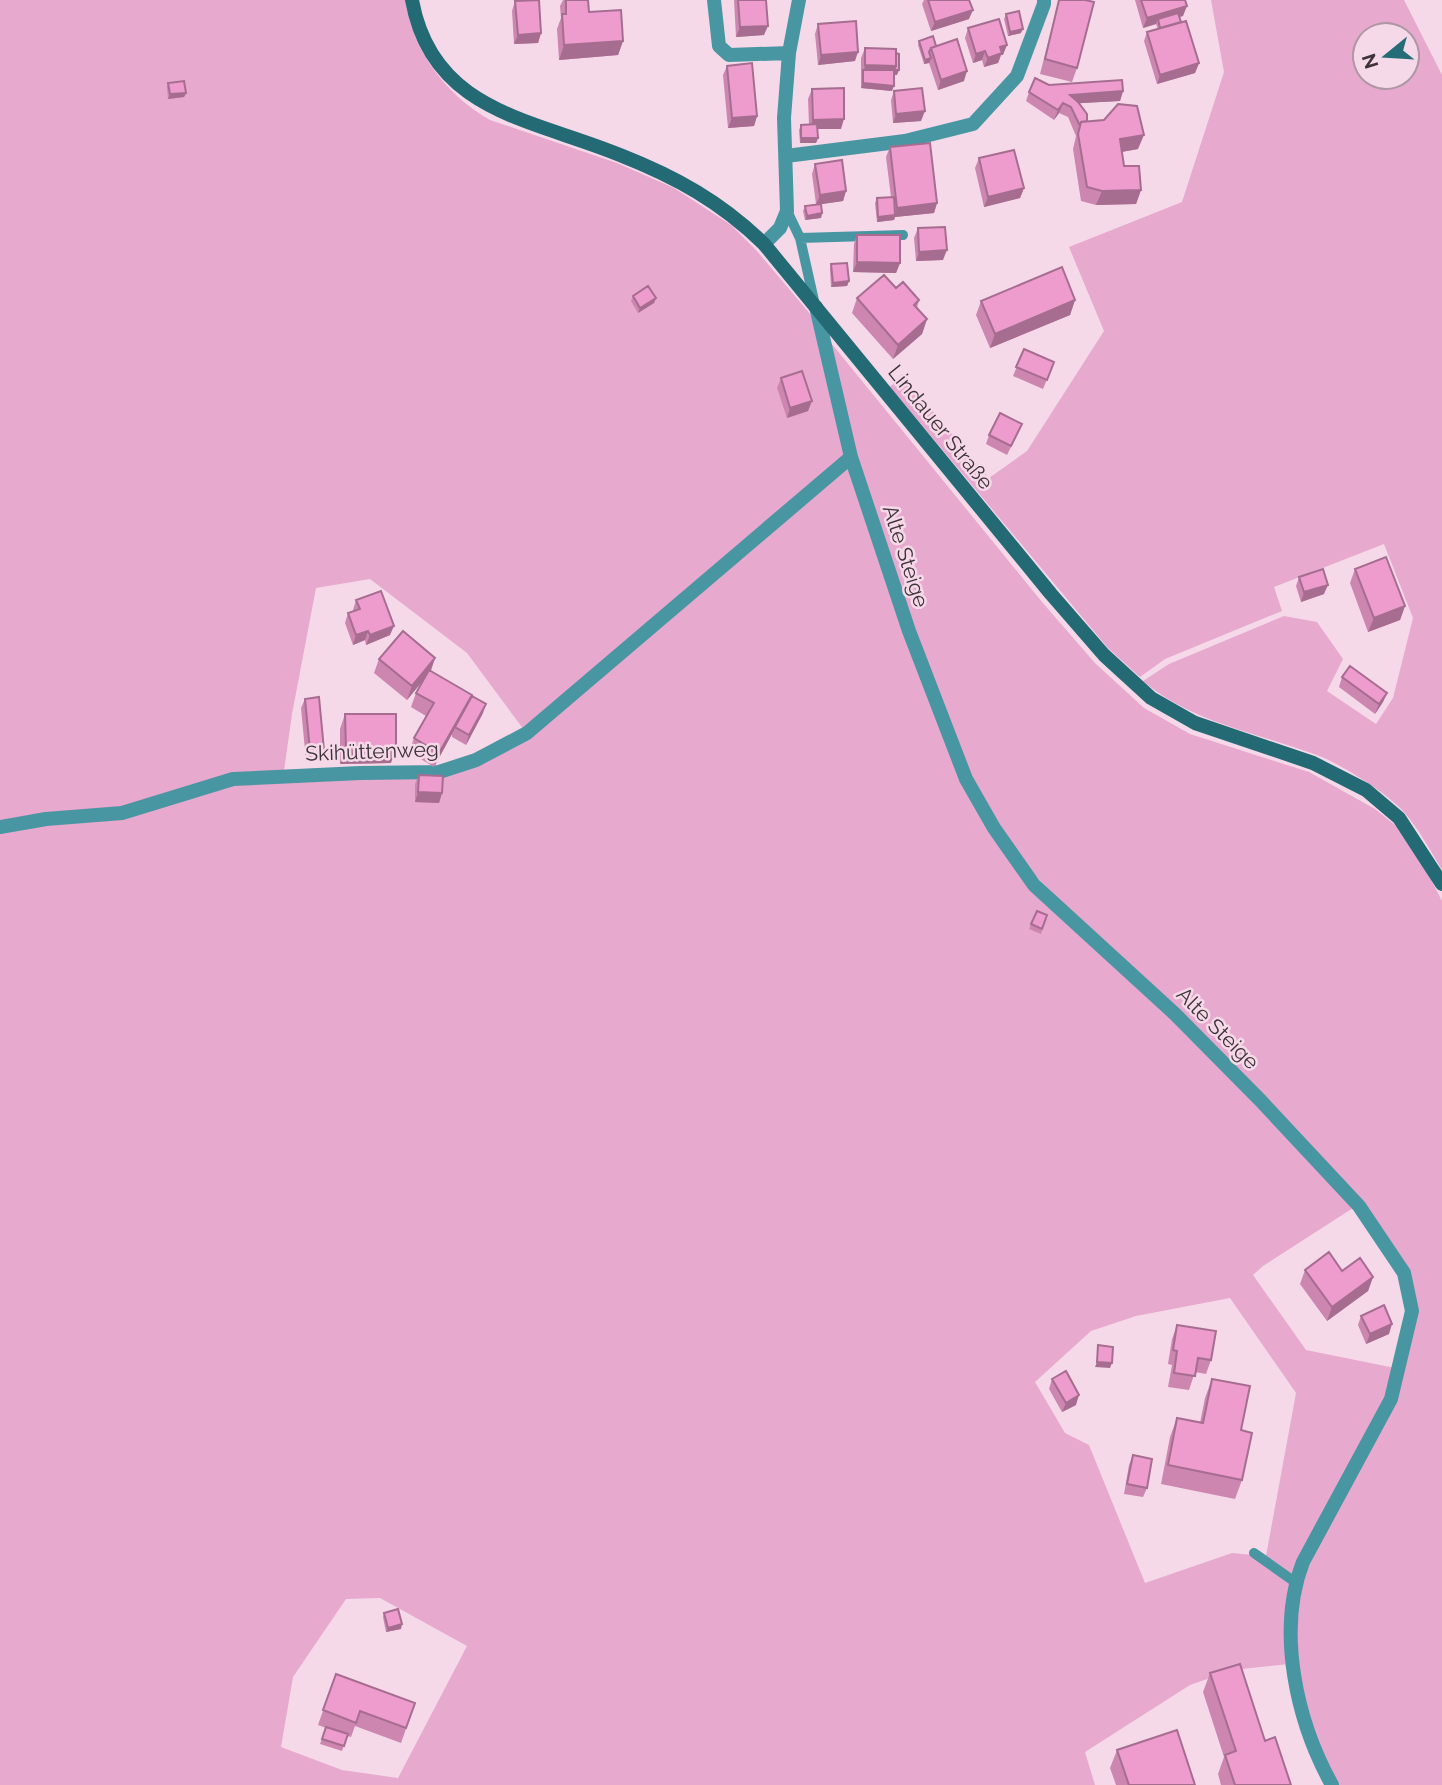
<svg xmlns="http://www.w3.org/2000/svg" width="1442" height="1785" viewBox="0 0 1442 1785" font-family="Raleway,sans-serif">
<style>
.green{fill:#e7a9ce;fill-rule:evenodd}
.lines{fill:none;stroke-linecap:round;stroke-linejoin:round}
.lane{stroke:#4996a3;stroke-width:10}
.street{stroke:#4996a3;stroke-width:14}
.secondary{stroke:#236a75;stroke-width:14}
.wall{fill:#cc86b0}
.shaded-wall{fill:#a66d90}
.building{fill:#ed9ccd;stroke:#a66d90;stroke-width:2}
.labels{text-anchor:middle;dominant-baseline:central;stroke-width:5;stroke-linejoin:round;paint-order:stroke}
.street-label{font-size:21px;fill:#3f333a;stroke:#f6d9e9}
</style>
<rect width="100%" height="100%" fill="#f6d9e9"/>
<path class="green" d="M0,0h405c8,51 41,95 85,120l127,43 57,25 57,37 26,26 54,64 35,141 144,373 270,277 93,102 -90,58 -10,9 53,75 89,18 -7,29 -95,178 -27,-19 30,-163 -66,-95 -94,18 -45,15 -56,51 30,51 24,12 56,138 87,-30 21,2 38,28 -2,81 -56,6 -43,15 -105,67 10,33h-1095zM370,579l97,74 57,77 -50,27 -37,13 -153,1 8,-57 24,-126zM380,1598l87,48 -69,132 -56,-8 -61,-23 12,-70 53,-78z
M1211,0h193l38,75v795c-11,-19 -24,-42 -38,-58 -17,-19 -66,-50 -90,-58 -59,-22 -121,-31 -171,-73l26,-17 115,-48 33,6 26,37 -16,32 49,33 17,-26 20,-80 -29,-74 -110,43 8,24 -117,48 -25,18 -32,-29 -218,-261 12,-13 87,104 38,-27 77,-120 -35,-84 113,-45 42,-130zM1365,35h42v42h-42z
M827,338l215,264 53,61 49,45 46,26 119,38 66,37 20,16 33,49 14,27v884h-105l-11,-20 -27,-75 -4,-57 5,-49 8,-20 87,-162 22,-89 -29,-73 -352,-359 -67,-104 -57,-148 -56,-173z"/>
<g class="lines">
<path class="lane" d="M787,211l13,27 15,67
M800,238l103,-3
M1254,1553l41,29"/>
<path class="street" d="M714,0l5,46 10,9 60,-2
M786,156l119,-15 68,-17 44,-48 27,-72v-4
M764,244l16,-16 7,-17 -3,-93 5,-65 10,-53
M816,307l35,150 58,174 57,148 28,49 40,57 142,130 85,86 98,105 45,67 8,38 -21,88 -88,163c-27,70 -6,160 29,223
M0,827l46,-8 76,-6 111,-34 127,-6 79,-1 37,-12 51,-27 324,-276"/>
<path class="secondary" d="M412,0c20,112 121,119 208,155 56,22 101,47 144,89l287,350 53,61 47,43 44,25 118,40 53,27 33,28 43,66"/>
</g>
<path class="wall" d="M563,0h25l1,12 34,29 -5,14 -59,5 -2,-31 4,-11 -1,-12z
M734,0h32l-2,35 -28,2z
M924,0h45v19l-38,12 -9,-27z
M1059,0h26l-8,68 -5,14 -32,-8z
M1135,0h50l-2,16 -4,1 20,46 -4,10 -38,11 -13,-43 3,-9 11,-3 -2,-5 -13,4z
M515,1l26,32 -3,10 -24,1 -2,-33z
M1006,14l15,19 -13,3 -4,-17z
M818,24l37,37 -37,4 -3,-31z
M968,28l35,27h-2l-3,8 -14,4 -2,-7 -9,3 -8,-25z
M919,41l17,5 28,35 -26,9 -9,-27 -5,1 -6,-19z
M865,48l32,27h-3l-2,16 -31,-3v-30z
M727,66l30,50 -3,10 -26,2 -5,-53z
M168,83l18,10 -2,4 -16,2 -1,-12z
M1049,85l74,6 -3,10 -41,2 8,18 51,28 -16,3 2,14 17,24 -5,14 -40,1 -15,-4 -8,-52 3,-13 -8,-19 -9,-4 -5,7 -28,-19 3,-9z
M812,89l29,40h-24l1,9 -2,5h-16l-1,-13 2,-5h8l-1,-26z
M894,91l27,30 -28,2 -2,-23z
M890,147l47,56 -3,10 -39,4 -1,3 -17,2 -2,-19 2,-5 14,-1 -5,-40z
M979,158l45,30 -4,10 -36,9 -9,-39z
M815,164l31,27 -3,10 -22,3 1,9 -1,5 -16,2 -2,-9 2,-5 11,-2 -4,-30z
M918,228l25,32 -27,1 -2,-23z
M857,235l43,28 -4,10 -43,-1 1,-28z
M831,264l18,17 -2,5 -16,1 -1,-18z
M896,288l23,12 -2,8 10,11 -5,15 -29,25 -41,-46 5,-15z
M633,296l23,2 -2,5 -16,10 -7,-12z
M1075,300l-5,15 -80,33 -14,-33 5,-14z
M1024,349l30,13 -11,27 -30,-13z
M781,378l27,33 -21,7 -10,-30z
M1018,433l-11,22 -21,-11 3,-9z
M1355,569l50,37 -5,14 -32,12 -18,-49z
M1299,577l25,17 -23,8 -5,-16z
M356,600l34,35 -24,10 -1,-5 -12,5 -8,-22 3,-10 6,-2 -1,-1z
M435,658l-4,13 39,29 13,13 -17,32 -14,-8v-3l-18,33 -25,-15 5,-14 12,-22 -15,-9 5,-14 7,-13 -16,20 -33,-27 5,-14z
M1342,677l45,16 -4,9 -8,12 -36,-27z
M305,699l15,61 -14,1 -5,-53z
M345,714l46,49 -51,1v-35z
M419,775l23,18 -3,10 -24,-1v-18z
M1037,911l10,4 -6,19 -12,-5z
M1305,1270l37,1 31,6 -5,14 -41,30 -27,-37z
M1361,1316l28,18 -23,10 -8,-19z
M1177,1325l34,35 -5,14 -11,-2 -6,18 -21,-3 4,-22 -4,-1 4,-25z
M1052,1379l24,26 -14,7 -13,-23z
M1212,1379l30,101 -7,19 -74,-15 9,-47 7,-19 23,5 5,-25z
M1133,1455l14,33 -4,9 -19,-3 5,-29z
M384,1613l17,16 -15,3 -3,-15z
M1210,1673l55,68 26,44h-70l-3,-11 6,-17 -21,-65z
M336,1674l79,29 -14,40 -46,-17 -4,11 -4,-1 -5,15 -22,-7 6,-16 -8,-3z
M1117,1750l78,35h-79l-6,-17z"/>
<path class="shaded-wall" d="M1187,6l-4,10 -24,7 -1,-4 -2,5 -13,4 4,-10z
M973,10l-4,9 -38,12 4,-9z
M768,26l-4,9 -28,2 4,-10z
M1023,29l-2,4 -13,3 2,-4z
M541,33l-3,10 -24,1 4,-9z
M623,41l-5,14 -59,5 5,-15z
M1007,45l-4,10h-2l-3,8 -14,4 4,-9 12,-11z
M985,51l-3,9 -9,3 3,-9z
M858,52l-3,9 -37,4 3,-10z
M931,58l-2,5 -5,1 1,-4z
M1199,63l-4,10 -38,11 3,-9z
M865,65l31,1 3,4 -2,5h-34z
M967,71l-3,10 -26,9 3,-10z
M863,83l31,3 -2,5 -31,-3z
M1123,91l-3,10 -54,3 4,-9z
M186,93l-2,4 -16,2 2,-5z
M1063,103l-4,10 -5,7 4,-10z
M925,111l-4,10 -28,2 3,-9z
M757,116l-3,10 -26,2 4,-10z
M844,119l-3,10h-32l4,-9z
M1144,135l-6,14 -23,4 5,-14z
M801,138h17l-2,5h-16z
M1024,188l-4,10 -36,9 4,-10z
M1141,190l-5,14 -40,1 6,-14z
M846,191l-3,10 -27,4 4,-10z
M937,203l-3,10 -39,4 -1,3 -17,2 1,-5 16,-1 3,-8z
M822,213l-1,5 -16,2 2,-4z
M947,250l-4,10 -27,1 3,-9z
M857,262l43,1 -4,10 -43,-1z
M849,281l-2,5 -16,1 2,-4z
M656,298l-2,5 -16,10 2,-5z
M1075,300l-5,15 -80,33 5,-14z
M927,319l-5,15 -29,25 5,-14z
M812,401l-4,10 -21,7 3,-10z
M1328,585l-4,9 -23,8 3,-10z
M1405,606l-5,14 -32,12 6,-14z
M394,626l-4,9 -24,10 4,-10z
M368,631l-3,9 -12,5 3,-10z
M435,658l-5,14 -23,28 5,-14z
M1387,693l-4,9 -8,12 4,-10z
M472,695l-20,39 -18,33 5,-14z
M486,704l-3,9 -17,32 3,-10z
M346,749h50l-5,14 -51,1z
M324,750l-4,10 -14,1 4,-10z
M418,792l24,1 -3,10 -24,-1z
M1373,1277l-5,14 -41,30 5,-14z
M1392,1324l-3,10 -23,10 4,-10z
M1097,1362l15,1 -2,5 -15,-1z
M1079,1395l-3,10 -14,7 4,-9z
M402,1624l-1,5 -15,3 2,-4z"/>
<path class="building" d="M539,0l2,33 -23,2 -3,-34z
M566,0h22l1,12 32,-2 2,31 -59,4 -2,-31h4z
M738,0h28l2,26 -28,1z
M928,0h41l4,10 -38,12z
M1059,0h26l9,2 -17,66 -32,-9z
M1141,0h44l2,6 -40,12z
M1019,11l4,18 -13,3 -4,-18z
M1178,13l3,9 -21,6 -2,-9z
M999,19l8,26 -7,2 2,6 -14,5 -3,-7 -9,3 -8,-26z
M856,21l2,31 -37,3 -3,-31z
M1186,21l13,42 -39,12 -13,-43z
M933,36l3,10 -5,2 -2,4 2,6 -6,2 -6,-19z
M957,39l10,32 -26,9 -10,-32z
M865,48l31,1v17l-31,-1z
M896,53l3,1v16h-5l2,-4z
M752,63l5,53 -25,2 -5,-52z
M863,70h31v16l-31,-3z
M1035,78l14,7 73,-5 1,11 -53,4 8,7 9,12v7l-6,1 -1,4 -9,-19 -8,-4 -5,7 -29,-18z
M184,81l2,12 -16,1 -2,-11z
M844,88v31l-31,1 -1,-31z
M922,88l3,23 -29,3 -2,-23z
M1118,104l19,2 7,29 -24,4 4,27h15l2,24 -39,1 -15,-4 -9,-53 3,-12 23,-2z
M817,124l1,14h-17v-13z
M930,143l7,60 -40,5 -7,-61z
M1014,150l10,38 -36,9 -9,-39z
M842,160l4,31 -26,4 -5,-31z
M894,197l1,18 -17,2 -1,-19z
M821,204l1,9 -15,3 -2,-10z
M945,227l2,23 -28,2 -1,-24z
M857,235h43v28l-43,-1z
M847,263l2,18 -16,2 -2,-19z
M1062,267l13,33 -80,34 -14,-33z
M884,275l12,13 7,-6 16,18 -5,5 13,14 -29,26 -41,-47z
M648,286l8,12 -16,10 -7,-12z
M1024,349l30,13 -7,18 -31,-13z
M802,371l10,30 -22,7 -9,-30z
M1000,413l22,11 -11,22 -22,-11z
M1386,557l19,49 -31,12 -19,-49z
M1323,569l5,16 -24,7 -5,-15z
M381,591l13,35 -24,9 -2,-4 -12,4 -8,-22 12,-4 -4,-9z
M403,631l32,27 -23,28 -33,-27z
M1350,666l37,27 -8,11 -37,-27z
M429,670l43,25 -33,58 -25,-15 20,-35 -18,-10z
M472,696l14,8 -17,31 -14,-8z
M319,697l5,53 -14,1 -5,-52z
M345,714h51v35h-50z
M419,775l24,1 -1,17 -24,-1z
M1037,911l10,4 -5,14 -11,-5z
M1329,1252l13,19 18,-13 13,19 -41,30 -27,-37z
M1384,1305l8,19 -22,10 -9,-18z
M1177,1325l39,6 -5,29 -13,-2 -3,18 -21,-3 3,-22 -4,-1z
M1098,1345l15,2 -1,16 -15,-1z
M1066,1371l13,24 -13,8 -14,-24z
M1212,1379l38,7 -9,44 11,3 -10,47 -74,-15 9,-47 26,5z
M1133,1455l19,4 -5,29 -20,-4z
M398,1609l4,15 -14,4 -4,-15z
M1240,1664l25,77 10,-4 16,48h-56l-10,-30 11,-4 -26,-78z
M336,1674l79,29 -9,25 -46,-17 -4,12 -33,-13z
M326,1727l22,7 -4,12 -22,-7z
M1177,1730l18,55h-66l-12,-35z"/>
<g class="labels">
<g class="street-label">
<text transform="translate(941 427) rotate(51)">Lindauer Straße</text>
<text transform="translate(906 556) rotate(72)">Alte Steige</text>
<text transform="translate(372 751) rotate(-2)">Skihüttenweg</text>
<text transform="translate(1218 1028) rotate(45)">Alte Steige</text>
</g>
</g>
<g transform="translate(1386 56) rotate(252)"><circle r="33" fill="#f6d9e9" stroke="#ad97a3" stroke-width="2"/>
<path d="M0-5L12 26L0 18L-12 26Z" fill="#246d78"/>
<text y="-10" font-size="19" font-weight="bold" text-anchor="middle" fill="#3f333a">N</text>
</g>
</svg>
